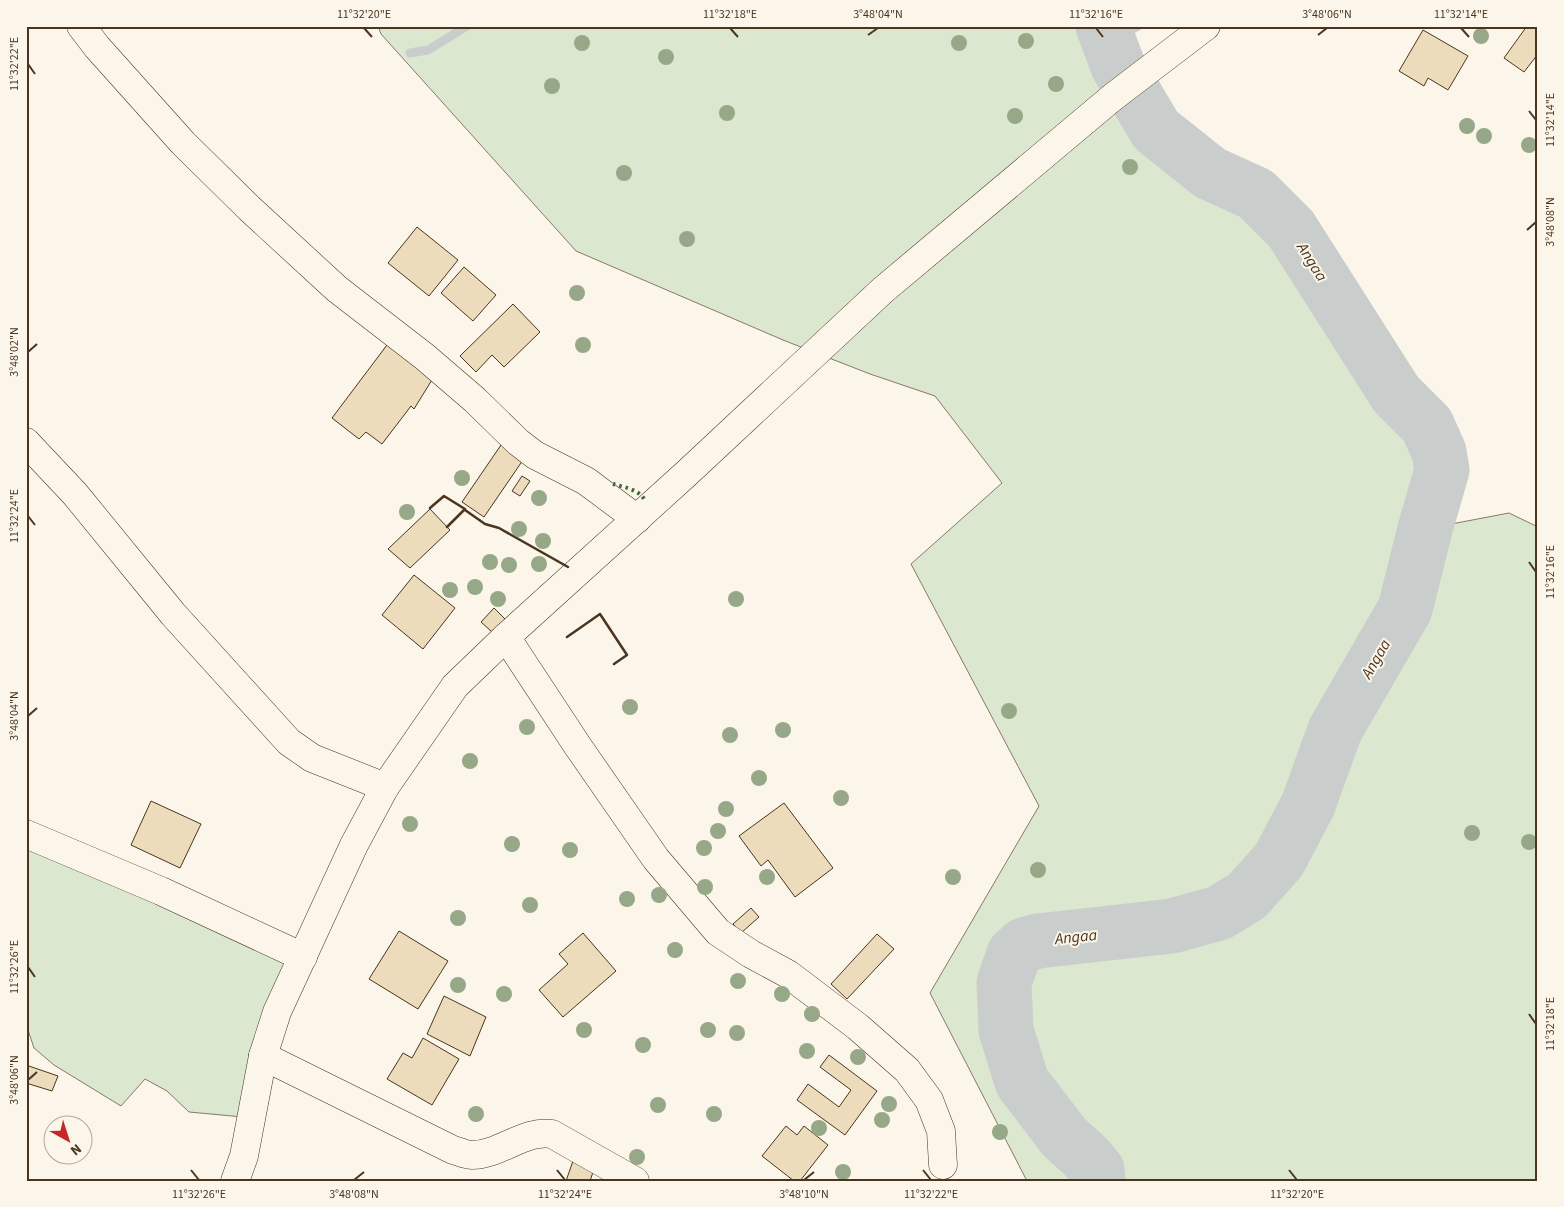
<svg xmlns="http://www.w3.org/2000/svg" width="1564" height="1207" viewBox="0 0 1564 1207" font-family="'Source Sans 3',sans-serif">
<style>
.green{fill:#dce7d0;stroke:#887966}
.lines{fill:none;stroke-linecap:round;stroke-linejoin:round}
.stream{stroke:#c9cecd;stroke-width:9}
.river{stroke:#c9cecd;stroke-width:55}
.building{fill:#ecdcbc;stroke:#4a3520}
.street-casing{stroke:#4a3520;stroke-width:29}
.secondary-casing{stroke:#4a3520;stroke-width:29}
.street{stroke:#fbf6e9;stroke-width:28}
.secondary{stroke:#fbf6e9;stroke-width:28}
.hedge{stroke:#436837;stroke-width:4;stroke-dasharray:2.5 4;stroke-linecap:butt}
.wall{stroke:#4a3520;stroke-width:2.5}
.tree{fill:#96a887}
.ticks{fill:none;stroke:#4a3520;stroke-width:2}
.labels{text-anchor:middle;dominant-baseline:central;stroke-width:4;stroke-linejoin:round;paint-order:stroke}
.water-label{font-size:16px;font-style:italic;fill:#4a3520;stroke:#fbf6e9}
.neatline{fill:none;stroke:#4a3520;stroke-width:2}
.ticks-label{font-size:12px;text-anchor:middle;fill:#4a3520}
</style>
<rect width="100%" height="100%" fill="#fbf6e9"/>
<path class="green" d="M378,26h725l15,40 38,64 54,43 46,21 35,35 105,165 31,31 12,27 3,18 -17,59 84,-16 29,14v654h-511l-97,-188 109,-187 -128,-242 91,-81 -67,-87 -65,-22 -87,-34 -207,-89 -195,-217z
M26,831l273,117 -56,169 -54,-5 -22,-21 -22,-12 -24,27 -67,-41 -20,-17 -8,-24z"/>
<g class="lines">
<path class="stream" d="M1109,42l29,-16
M410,53l18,-3 39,-24"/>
<path class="river" d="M1098,1181l-1,-11 -11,-13 -22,-20 -42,-55 -16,-52 -2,-47 10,-29 10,-9 14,-4 134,-15 47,-13 28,-17 32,-36 29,-55 27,-75 70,-121 20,-80 17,-59 -3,-18 -12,-27 -31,-31 -105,-165 -35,-35 -46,-21 -54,-43 -38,-64 -15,-40"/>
</g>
<path class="building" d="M1527,26h11v28l-14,18 -20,-14z
M1423,30l45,26 -20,34 -20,-12 -4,8 -25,-15z
M417,227l41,33 -29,36 -41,-33z
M464,267l32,28 -23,26 -32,-28z
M513,304l27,28 -36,35 -12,-12 -16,17 -16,-16z
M390,341l45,34 -21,34 -3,-3 -29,38 -16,-12 -7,7 -27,-21z
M501,445l22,15 -39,57 -22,-15z
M522,476l8,5 -10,15 -8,-5z
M430,509l20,21 -40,38 -22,-19z
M414,575l41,33 -32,41 -41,-34z
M494,608l11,11 -13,13 -11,-10z
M151,801l50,23 -21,44 -49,-23z
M784,803l49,65 -38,29 -27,-37 -7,6 -22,-30z
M751,908l8,9 -18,16 -8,-9z
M399,931l49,30 -30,48 -49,-30z
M583,933l33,38 -53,46 -24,-27 29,-26 -9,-10z
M877,934l17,15 -47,50 -16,-15z
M444,996l42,21 -16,39 -43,-22z
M423,1038l36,21 -27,46 -45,-26 16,-26 9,5z
M829,1055l48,36 -32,44 -48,-35 11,-16 31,23 12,-17 -31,-23z
M26,1065l32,11 -6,15 -26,-8z
M786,1126l11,9 7,-9 24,19 -28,36h-6l-32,-25z
M574,1158l21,8 -5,15h-24z"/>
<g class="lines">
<defs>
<path id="street" d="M81,26l16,21 86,96 66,65 88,81 88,68 50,43 43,42 17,13 51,26 51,38
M26,442l49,52 98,120 116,128 23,16 73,29
M506,637l71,108 79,114 62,73 33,22 37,20 70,53 49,43 22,30 12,31 2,34
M26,834l135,57 142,66
M263,1056l190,94c5,1 13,5 19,5 28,0 53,-26 80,-21l83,47"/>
<path id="secondary" d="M235,1181l9,-25 19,-100 14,-44 77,-167 31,-58 70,-101 51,-49 181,-164 196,-183 230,-193 93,-71"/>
</defs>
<use href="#street" class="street-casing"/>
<use href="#secondary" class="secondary-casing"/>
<use href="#street" class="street"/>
<use href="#secondary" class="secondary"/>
<path class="hedge" d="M613,484c10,3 25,5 31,15"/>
<path class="wall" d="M430,508l14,-12 21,13 -18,18
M465,510l20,14 14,4 69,39
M567,637l33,-23 27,41 -13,9"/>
</g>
<g class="tree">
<circle cx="1481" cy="36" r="8"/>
<circle cx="1026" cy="41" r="8"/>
<circle cx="582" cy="43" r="8"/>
<circle cx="959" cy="43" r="8"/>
<circle cx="666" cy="57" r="8"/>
<circle cx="1056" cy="84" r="8"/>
<circle cx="552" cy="86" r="8"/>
<circle cx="727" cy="113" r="8"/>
<circle cx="1015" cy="116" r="8"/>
<circle cx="1467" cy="126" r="8"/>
<circle cx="1484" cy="136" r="8"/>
<circle cx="1529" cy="145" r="8"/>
<circle cx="1130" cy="167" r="8"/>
<circle cx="624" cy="173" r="8"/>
<circle cx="687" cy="239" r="8"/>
<circle cx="577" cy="293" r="8"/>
<circle cx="583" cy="345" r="8"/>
<circle cx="462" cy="478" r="8"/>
<circle cx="539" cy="498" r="8"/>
<circle cx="407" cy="512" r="8"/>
<circle cx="519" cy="529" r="8"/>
<circle cx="543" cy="541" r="8"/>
<circle cx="490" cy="562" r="8"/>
<circle cx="539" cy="564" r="8"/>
<circle cx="509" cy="565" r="8"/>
<circle cx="475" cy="587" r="8"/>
<circle cx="450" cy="590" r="8"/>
<circle cx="498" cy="599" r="8"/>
<circle cx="736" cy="599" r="8"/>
<circle cx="630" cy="707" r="8"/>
<circle cx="1009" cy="711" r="8"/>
<circle cx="527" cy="727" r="8"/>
<circle cx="783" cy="730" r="8"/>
<circle cx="730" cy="735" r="8"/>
<circle cx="470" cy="761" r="8"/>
<circle cx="759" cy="778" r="8"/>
<circle cx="841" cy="798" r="8"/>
<circle cx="726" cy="809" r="8"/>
<circle cx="410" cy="824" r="8"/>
<circle cx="718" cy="831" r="8"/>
<circle cx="1472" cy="833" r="8"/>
<circle cx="1529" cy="842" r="8"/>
<circle cx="512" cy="844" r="8"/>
<circle cx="704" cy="848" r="8"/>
<circle cx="570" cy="850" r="8"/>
<circle cx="1038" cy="870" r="8"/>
<circle cx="767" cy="877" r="8"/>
<circle cx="953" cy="877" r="8"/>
<circle cx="705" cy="887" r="8"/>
<circle cx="659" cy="895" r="8"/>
<circle cx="627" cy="899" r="8"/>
<circle cx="530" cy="905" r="8"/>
<circle cx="458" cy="918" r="8"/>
<circle cx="675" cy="950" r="8"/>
<circle cx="738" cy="981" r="8"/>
<circle cx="458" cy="985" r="8"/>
<circle cx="504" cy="994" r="8"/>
<circle cx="782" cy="994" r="8"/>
<circle cx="812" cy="1014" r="8"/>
<circle cx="584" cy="1030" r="8"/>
<circle cx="708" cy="1030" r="8"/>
<circle cx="737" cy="1033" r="8"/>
<circle cx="643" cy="1045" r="8"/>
<circle cx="807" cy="1051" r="8"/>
<circle cx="858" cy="1057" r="8"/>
<circle cx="889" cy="1104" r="8"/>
<circle cx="658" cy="1105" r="8"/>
<circle cx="476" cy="1114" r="8"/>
<circle cx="714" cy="1114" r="8"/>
<circle cx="882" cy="1120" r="8"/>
<circle cx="819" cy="1128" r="8"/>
<circle cx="1000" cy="1132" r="8"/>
<circle cx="637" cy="1157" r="8"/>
<circle cx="843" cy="1172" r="8"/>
</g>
<path class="ticks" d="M364,28l8,9M730,28l8,9M1096,28l7,9M1461,28l8,9M868,35l10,-7M1318,35l9,-7M28,64l7,10M1529,111l7,9M1527,230l9,-8M28,352l9,-8M28,516l7,9M1529,562l7,10M28,716l9,-8M28,967l7,10M1529,1014l7,10M28,1080l9,-8M191,1170l8,10M557,1170l8,10M923,1170l8,10M1289,1170l8,10M354,1180l10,-8M804,1180l10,-8"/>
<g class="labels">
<g class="water-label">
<text transform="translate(1312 262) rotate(58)">Angaa</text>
<text transform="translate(1376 659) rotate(-60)">Angaa</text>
<text transform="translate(1076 937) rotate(-6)">Angaa</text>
</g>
</g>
<rect width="1564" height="1207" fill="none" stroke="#fbf6e9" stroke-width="55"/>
<g transform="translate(68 1140) rotate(141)"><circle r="24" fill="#fbf6e9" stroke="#b4a999"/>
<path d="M0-4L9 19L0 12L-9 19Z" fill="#c62828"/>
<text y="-8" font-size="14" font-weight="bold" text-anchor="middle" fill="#4a3520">N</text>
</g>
<rect x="28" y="28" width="1508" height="1152" class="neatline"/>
<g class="ticks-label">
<text x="364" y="18">11°32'20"E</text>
<text x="730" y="18">11°32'18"E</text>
<text x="878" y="18">3°48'04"N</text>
<text x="1096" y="18">11°32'16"E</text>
<text x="1327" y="18">3°48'06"N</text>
<text x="1461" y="18">11°32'14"E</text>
<text transform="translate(14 64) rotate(-90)" y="4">11°32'22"E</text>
<text transform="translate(1550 120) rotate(-90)" y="4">11°32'14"E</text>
<text transform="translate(1550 222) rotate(-90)" y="4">3°48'08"N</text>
<text transform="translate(14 352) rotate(-90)" y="4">3°48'02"N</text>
<text transform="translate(14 516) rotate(-90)" y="4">11°32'24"E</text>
<text transform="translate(1550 572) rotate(-90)" y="4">11°32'16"E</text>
<text transform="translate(14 716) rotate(-90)" y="4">3°48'04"N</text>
<text transform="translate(14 967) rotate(-90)" y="4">11°32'26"E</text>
<text transform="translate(1550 1024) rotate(-90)" y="4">11°32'18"E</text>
<text transform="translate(14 1080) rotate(-90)" y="4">3°48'06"N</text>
<text x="199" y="1198">11°32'26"E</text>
<text x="354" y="1198">3°48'08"N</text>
<text x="565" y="1198">11°32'24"E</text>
<text x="804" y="1198">3°48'10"N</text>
<text x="931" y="1198">11°32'22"E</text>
<text x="1297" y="1198">11°32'20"E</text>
</g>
</svg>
